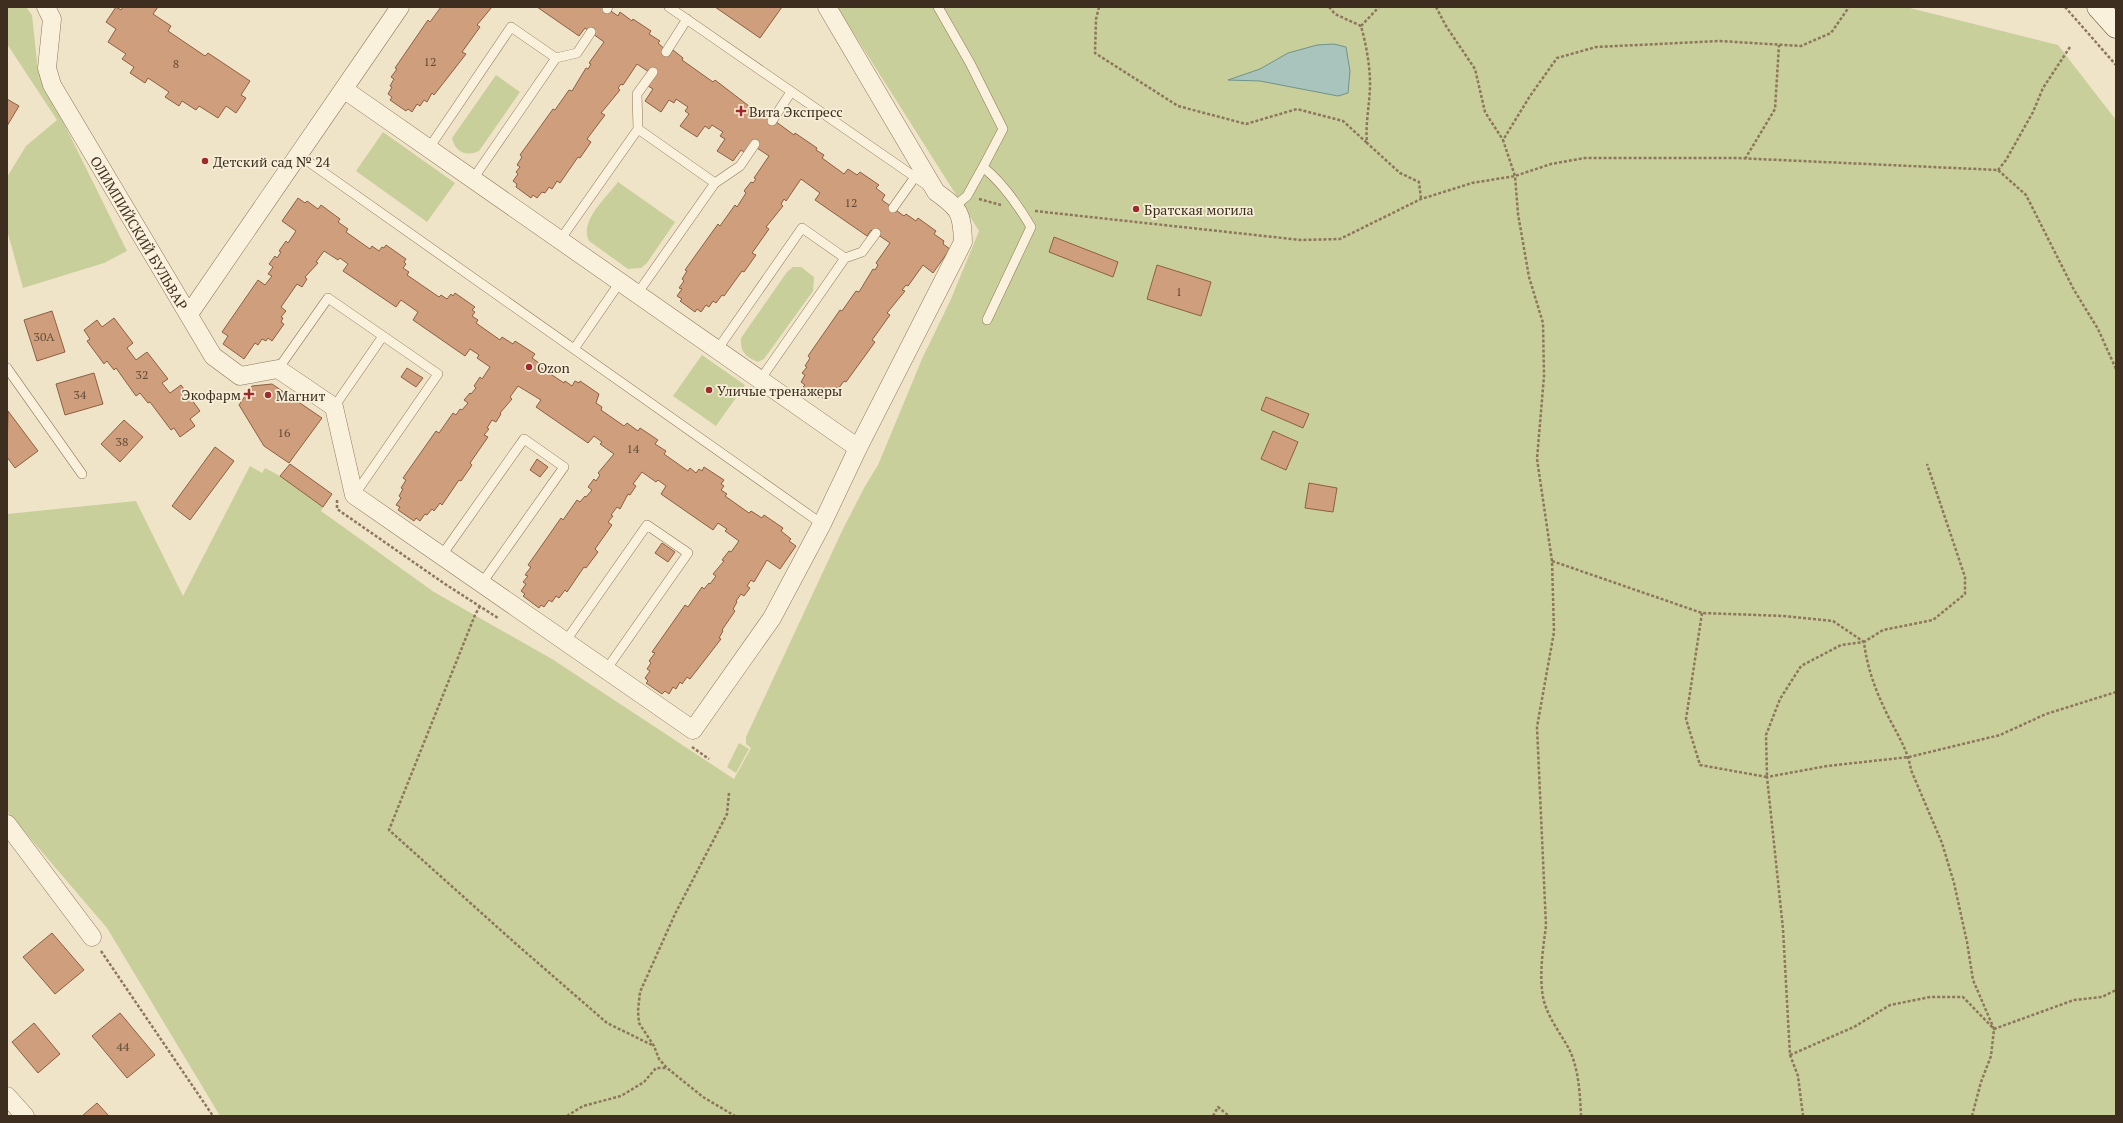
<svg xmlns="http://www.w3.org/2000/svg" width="2123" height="1123" viewBox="0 0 2123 1123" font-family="'PT Serif',serif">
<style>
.green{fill:#c9cf9b}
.water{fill:#a9c4bc;stroke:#6f938a}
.building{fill:#cf9f7d;stroke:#8d5f41}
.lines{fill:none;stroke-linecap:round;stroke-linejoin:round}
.lane-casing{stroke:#8d765c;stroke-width:10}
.street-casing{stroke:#8d765c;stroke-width:19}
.secondary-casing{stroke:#6f573f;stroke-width:23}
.path{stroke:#8d765c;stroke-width:2.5;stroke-dasharray:3 2;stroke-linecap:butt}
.lane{stroke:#faf1dc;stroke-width:9}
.street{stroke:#faf1dc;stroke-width:18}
.secondary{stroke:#faf1dc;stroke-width:22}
.poi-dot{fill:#9e2a2b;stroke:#f7eed8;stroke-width:1.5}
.labels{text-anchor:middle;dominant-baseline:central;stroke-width:3.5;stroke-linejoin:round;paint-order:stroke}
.number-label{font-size:12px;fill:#624a37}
.poi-label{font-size:14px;fill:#3d2e20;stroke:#f7eed8;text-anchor:start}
.street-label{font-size:14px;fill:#3d2e20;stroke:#f7eed8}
</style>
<rect width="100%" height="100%" fill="#f0e4c8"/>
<path class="green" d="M7,7h19l6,8 6,56 89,180 -23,12 -81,25 -16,-58v-53l19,-31 31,-26 -50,-76z
M837,7h1069l152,38 58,75v996h-1896l-113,-188 -100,-117v-297l129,-13 47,95 67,-130 12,7 3,-5 15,8 43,31 -2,4 113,81 118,67 182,120 17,-31 -5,-4v-7l96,-206 22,-43 14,-23 44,-106 29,-60 28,-68z
M496,75l24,17 -41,59c-13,6 -24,1 -27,-13z
M383,132l72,51 -28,39 -71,-51z
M618,182l57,40 -28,41 -6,5 -13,1 -39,-28c-10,-20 17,-43 29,-59z
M793,267h8l13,10 -1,14 -49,68 -6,3c-12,-5 -18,-10 -17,-24l46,-66z
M702,355l43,30 -29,41 -43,-30z
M739,743l10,6 -13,24 -9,-6z"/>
<path class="water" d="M1334,44l12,3 4,24 -2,22 -10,3 -78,-15 -32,-1 32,-11 28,-16 29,-8z"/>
<path class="building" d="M116,7l5,3 2,-3h35l-5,7 18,12 -3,5 37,25 3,-3 42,28 -9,14 5,3 -10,15 -10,-7 -8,12 -19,-12 -3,4 -14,-9 -3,5 -14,-9 4,-5 -21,-14 -3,5 -15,-10 4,-6 -12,-8 4,-5 -18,-12 8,-13 -10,-7z
M441,7h51l-15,18 3,2 -18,25 4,2 -32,41 -2,-2 -5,9 -3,-2 -4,6 -3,-2 -5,8 -4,-3 -2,2 -16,-11 2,-3 -4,-3 4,-7 -2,-1 4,-7 -3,-2 6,-8 -2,-1 33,-48 2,2z
M537,7h68l13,9 2,-4 12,9 1,-2 18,12 -2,3 11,7 -2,2 12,11 3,-4 10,8 -1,2 31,22 2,-2 43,33 2,-3 34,25 1,-2 22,15 -1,2 8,5 -2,3 22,16 4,-5 9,6 3,-3 19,13 -3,3 9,7 -3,5 22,16 2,-2 10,7 2,-3 18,13 -2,3 10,7 -1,3 7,5 -17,24 -10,-8 -15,21 -2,-1 -4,5 3,1 -18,22 3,2 -18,25 3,2 -29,40 -2,-1 -6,8 -2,-2 -4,6 -2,-2 -6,8 -4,-3 -1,2 -16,-11 2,-2 -4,-3 4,-7 -3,-2 5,-6 -2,-1 5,-8 -2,-2 32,-46 2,1 14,-20 3,1 14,-23 2,1 3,-5 -2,-2 14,-20 -19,-13 -4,6 -52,-36 5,-7 -19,-14 -15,22 -2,-2 -3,5 2,2 -17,21 3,2 -17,24 4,2 -12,17 -2,-1 -18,25 -2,-1 -6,8 -3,-2 -4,6 -3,-2 -5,7 -4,-3 -2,3 -15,-11 2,-2 -5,-3 5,-7 -3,-1 5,-7 -2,-2 5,-8 -2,-1 33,-46 2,2 15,-21 2,2 9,-14 -2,-2 7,-9 2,1 3,-4 -2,-1 15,-22 -12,-8 -12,5 -4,-3 -8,11 -16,-10 8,-12 -5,-3 3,-4 -11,-7 -3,4 -4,-3 -8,11 -17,-11 9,-12 -4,-3 3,-4 -12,-8 -2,4 -5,-3 -8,12 -16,-11 8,-12 -5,-3 1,-14 -12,-8 -14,21 -2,-1 -3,4 2,2 -19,23 4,2 -18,24 4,3 -11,16 -2,-1 -18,26 -3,-2 -5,8 -3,-2 -4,6 -3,-1 -5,6 -4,-3 -2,3 -15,-11 1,-3 -4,-3 5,-7 -2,-2 4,-5 -3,-2 5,-8 -2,-2 33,-46 2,1 14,-20 3,1 14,-23 2,1 3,-5 -2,-1 15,-21 -19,-14 -6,8z
M715,7h67l-22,31z
M7,99l12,7 -12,20z
M298,198l7,5 2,-2 11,8 3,-4 19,14 -2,3 10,7 -2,3 24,17 2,-3 7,5 3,-4 2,1 2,-3 20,14 -2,3 2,2 -3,4 6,4 -2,3 32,22 2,-2 6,4 4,-5 2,2 2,-3 20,14 -3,3 3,2 -3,4 6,4 -2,3 24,17 2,-3 11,7 2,-3 20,13 -3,4 10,7 -2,2 24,16 1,-2 7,5 3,-5 4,2 1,-2 19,13 -3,9 6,4 -1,3 23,16 3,-3 11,8 2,-3 18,12 -3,4 11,7 -2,3 24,17 2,-3 6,5 3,-4 3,2 2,-4 20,13 -3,4 3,2 -3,4 6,4 -2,2 24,17 2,-2 11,7 2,-3 19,13 -2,3 10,8 -2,2 7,5 -16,23 -13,-9 -13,22 -3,-2 -4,6 3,2 -6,8 -3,-2 -5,7 1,1 -4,7 2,2 -13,19 1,1 -4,7 2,1 -31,40 -3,-2 -5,7 -2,-2 -4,7 -3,-2 -4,7 -4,-3 -3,3 -16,-11 2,-2 -3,-3 5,-7 -3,-2 4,-6 -2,-2 6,-8 -3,-1 33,-47 3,2 14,-20 2,2 5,-6 1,1 6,-8 -3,-2 11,-13 -2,-1 7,-9 2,1 8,-11 -14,-10 2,-2 -9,-6 -5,7 -52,-36 5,-8 -8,-6 -2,2 -14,-10 -9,12 3,2 -6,9 -2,-1 -8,15 -3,-2 -6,8 2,1 -5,6 4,3 -17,24 3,3 -12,16 -2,-1 -17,25 -2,-2 -6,8 -3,-2 -4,6 -3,-2 -5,7 -3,-2 -2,3 -16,-12 2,-2 -4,-3 5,-7 -3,-2 5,-6 -3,-1 6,-8 -3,-2 33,-47 2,2 14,-20 3,2 5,-6 1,1 6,-7 -4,-3 6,-8 2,2 4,-6 -2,-2 16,-19 -14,-10 2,-2 -8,-6 -6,7 -52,-36 5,-7 -23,-14 -8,11 2,2 -12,14 1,1 -5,8 -4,-2 -5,8 2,1 -5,6 4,2 -18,26 2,2 -11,16 -2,-1 -17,25 -2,-2 -6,8 -2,-2 -5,6 -2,-1 -5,7 -4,-3 -2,3 -16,-11 2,-3 -4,-2 5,-7 -2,-2 4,-7 -2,-1 5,-8 -3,-2 33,-47 3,2 14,-20 3,2 4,-6 2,1 6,-7 -4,-3 6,-7 1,1 5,-6 -2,-2 6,-9 2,2 8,-12 -13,-9 2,-3 -9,-6 -5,7 -52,-36 5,-8 -17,-12 -5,7 -53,-36 5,-7 -8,-6 -2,2 -14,-9 -8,11 2,1 -13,14 2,2 -5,8 -5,-3 -16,23 5,4 -5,6 2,1 -2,4 3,2 -12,17 -4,-3 -2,3 -4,-2 -4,6 -3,-2 -11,16 -21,-15 5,-8 -6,-4 36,-52 7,5 7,-9 -4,-2 5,-7 -4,-3 6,-8 2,2 4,-6 -2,-1 7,-10 2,2 8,-12 -14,-10z
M1054,237l64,25 -5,15 -64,-25z
M1157,265l54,17 -10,34 -54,-17z
M52,311l13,41 -28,9 -13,-41z
M114,318l19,25 -6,5 9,12 11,-8 21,27 -6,4 8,10 11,-8 19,26 -10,8 5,7 -15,11 -6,-9 -3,2 -21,-28 -2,1 -8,-10 -4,3 -20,-28 -2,2 -7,-9 -3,3 -17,-23 3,-2 -6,-9 13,-10 5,7z
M407,368l16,10 -7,9 -15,-10z
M94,373l9,31 -38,11 -9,-31z
M272,384l50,34 -33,45 -25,-17 -25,-41 13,-19z
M1266,397l43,17 -6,14 -42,-18z
M8,411l30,40 -23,17 -8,-11z
M124,420l19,17 -23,25 -19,-18z
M1273,431l25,11 -12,28 -25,-11z
M215,447l19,14 -44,59 -18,-14z
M537,459l11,8 -8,10 -10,-7z
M290,464l42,30 -9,13 -43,-31z
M1309,483l28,5 -4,24 -28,-4z
M662,543l13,9 -7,10 -13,-9z
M52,933l32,37 -29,24 -32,-37z
M120,1013l35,42 -28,23 -35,-42z
M34,1023l26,31 -22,19 -26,-31z
M97,1103l12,13h-27z"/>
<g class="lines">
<defs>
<path id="lane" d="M669,7l259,179
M938,7l32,56 33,66 -20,38
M607,9l1,-2
M666,52l21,-33
M556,58l21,-5 14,-21
M772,121l19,-29
M638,129l-1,-35 16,-22
M429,148l82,-121 45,31 -83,121
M299,155l523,369
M715,183l25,-17 15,-22
M955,206l12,-10 16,-29c20,16 35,38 48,60l-44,93
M893,208l22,-31
M560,240l78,-111 77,54 -78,111
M845,258l17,-6 14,-19
M574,349l46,-67
M717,350l85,-122 43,30 -85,122
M7,368l75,106
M278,369l50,-71 110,76 -83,120
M334,407l49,-71
M442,555l82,-116 40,28 -82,116
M565,642l82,-117 41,28 -82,117"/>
<g id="street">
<path id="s1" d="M46,7l6,12 -5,49 5,17 161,271 27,20 38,-7 56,38 20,88 339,235 79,-112 50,-94 36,-76 105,-206c-1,-29 -3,-33 -27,-50l-109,-185"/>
<path d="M345,90l513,358"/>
<path d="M189,314l211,-307"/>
<path d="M7,824l85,113"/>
<path d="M7,1096l18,20"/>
</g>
<path id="secondary" d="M2098,7l18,20"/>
</defs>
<use href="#lane" class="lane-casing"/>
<use href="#street" class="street-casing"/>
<use href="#secondary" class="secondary-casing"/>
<path class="path" d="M1099,7l-3,12 -1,34 83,53 68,18 51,-15 46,12 24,22
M1329,7l6,7 26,12c5,18 9,39 9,58 0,20 -5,39 -3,59l33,30 19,9 2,17
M1436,7l10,19 29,43 10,43 18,28
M2065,7l51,58
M1361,26l18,-19
M1745,159l30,-50 4,-64
M1998,170l8,-10 27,-48 10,-24 27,-41
M979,199l22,6
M1035,211l266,29 39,-1 81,-40 51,-16 43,-7 36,-12 34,-6h151l262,12 28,25 48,95 24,39 18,40
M337,500v9l108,75 53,34
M1552,561l150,52 82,3 49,5 31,21
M480,606l-5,9 -86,215 126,113 92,80 47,23
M1702,613l-16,106 14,46 67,12 -1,-42 14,-36 21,-33 40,-21 23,-3
M692,747l17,12
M729,793l-2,21 -52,100 -35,78 -2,19 1,12 15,23 5,13 8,9 36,29 32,19
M101,951l112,165
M1790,1055l64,-28 36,-22 40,-8h33l31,32 -21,-49 -6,-38 -13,-59 -12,-40 -31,-73c-3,-20 -14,-36 -23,-54 -12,-24 -21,-48 -24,-74l19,-12 50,-10 32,-26v-17l-38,-113
M567,1116l16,-10 38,-10 23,-14 12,-14h10
M1213,1116l5,-9 11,9
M1581,1116c-1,-21 -2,-47 -12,-67 -9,-17 -22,-32 -26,-52 -4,-23 0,-48 3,-71l-9,-199 17,-95 -2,-71 -15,-102 7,-83 -1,-53 -14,-46 -11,-63 -3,-38 -12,-36 27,-44 27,-38 39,-11 124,-6 81,5 30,-13 18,-26
M1803,1116l-5,-40 -8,-21 -7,-126 -16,-152 60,-11 82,-9 91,-22 46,-21 70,-22
M1972,1116l9,-34 10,-26 3,-27 80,-29 28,-3 14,-7"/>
<use href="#lane" class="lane"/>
<use href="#street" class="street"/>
<use href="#secondary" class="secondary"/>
</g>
<g class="poi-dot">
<path d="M739 105h4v4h4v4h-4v4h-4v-4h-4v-4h4z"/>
<circle cx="205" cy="161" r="4"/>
<circle cx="1136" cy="209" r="4"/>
<circle cx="529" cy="367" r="4"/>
<circle cx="709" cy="390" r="4"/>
<path d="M247 388h4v4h4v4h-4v4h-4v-4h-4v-4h4z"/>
<circle cx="268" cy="395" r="4"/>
</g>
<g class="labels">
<g class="number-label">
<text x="430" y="61">12</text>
<text x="176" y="63">8</text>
<text x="851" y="202">12</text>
<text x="1179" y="291">1</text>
<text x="44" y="336">30А</text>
<text x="142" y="374">32</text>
<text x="80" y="394">34</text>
<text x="284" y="432">16</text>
<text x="122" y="441">38</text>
<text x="633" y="448">14</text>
<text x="123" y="1046">44</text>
</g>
<g class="poi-label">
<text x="749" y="111">Вита Экспресс</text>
<text x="213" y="161">Детский сад № 24</text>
<text x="1144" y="209">Братская могила</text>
<text x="537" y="367">Ozon</text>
<text x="717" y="390">Уличые тренажеры</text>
<text x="241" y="394" text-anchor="end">Экофарм</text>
<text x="276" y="395">Магнит</text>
</g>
<g class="street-label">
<text stroke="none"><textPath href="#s1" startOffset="252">ОЛИМПИЙСКИЙ БУЛЬВАР</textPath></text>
</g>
</g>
<rect width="2123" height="1123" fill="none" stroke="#3d2e20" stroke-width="16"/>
</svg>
